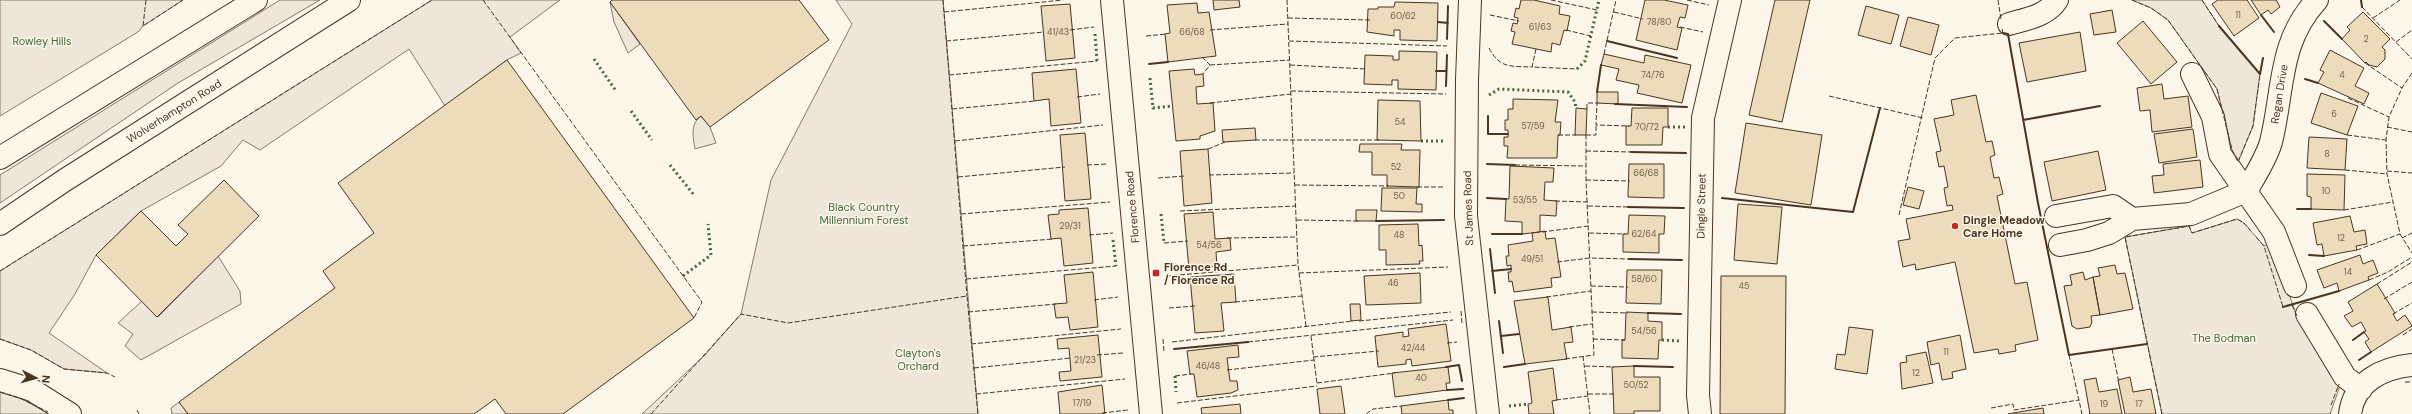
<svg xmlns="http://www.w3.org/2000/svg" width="2412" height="414" viewBox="0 0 2412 414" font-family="'DM Sans',sans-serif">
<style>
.green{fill:#ede6d9;stroke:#887966}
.building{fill:#ecdcbc;stroke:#4a3520}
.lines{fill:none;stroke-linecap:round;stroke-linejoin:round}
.minor-casing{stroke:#4a3520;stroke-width:24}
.trunk-casing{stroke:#4a3520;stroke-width:24}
.minor{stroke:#fbf6e9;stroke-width:22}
.trunk{stroke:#fbf6e9;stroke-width:22}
.hedge{stroke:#436837;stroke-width:3;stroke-dasharray:2 3;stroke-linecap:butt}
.fence{stroke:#4a3520;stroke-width:1;stroke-dasharray:5 2;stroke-linecap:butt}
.wall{stroke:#4a3520;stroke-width:2}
.poi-dot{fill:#c62828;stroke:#fbf6e9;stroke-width:1.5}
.labels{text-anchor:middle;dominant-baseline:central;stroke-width:3;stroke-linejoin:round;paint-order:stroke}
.number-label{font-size:9px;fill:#725f47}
.park-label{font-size:11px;fill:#436837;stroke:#fbf6e9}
.street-label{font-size:11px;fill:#4a3520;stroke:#fbf6e9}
.poi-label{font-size:11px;font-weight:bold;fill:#4a3520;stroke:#fbf6e9;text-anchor:start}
</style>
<rect width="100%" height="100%" fill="#fbf6e9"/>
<path class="green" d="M0,0h183l-40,26 -5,6 -138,84z
M280,0h40l-142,83 -178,120v-28z
M432,0h128l-50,37 11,16 -14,7 -62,46 -36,-57 -149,101 -17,-10 -22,26 -80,45 -45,44 -21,39 -26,39 58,40 -43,-4 -33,-19 -31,-11v-68z
M836,0h107l35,414h-336l63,-59 36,-41 30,-134 81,-156z
M2132,0h70l17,26 41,48 -7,52 -15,36 -6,-12 -15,-61 -49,-69 -17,-12z
M610,2l30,42 -12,9 -14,-31z
M701,116l9,11 6,16 -21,6c-2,-12 -5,-25 6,-33z
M2237,219l7,4 20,23 6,-3 27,73 43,70 -10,28h-168l-37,-177 64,-11 3,7z
M218,256l22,35 1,13 -100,56 -16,-14 8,-12 -15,-11 24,-22 16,16z
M0,392l20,6 30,16h-50z
M179,402l9,12h-16l-1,-6z"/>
<path class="building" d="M612,0h187l30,40 -119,87 -9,-11 -5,4 -86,-118z
M1213,0h26l1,7 -26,3z
M1521,0h13l26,6 -1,8 11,2 -3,15 -3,-1 -4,15 -8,-2 -1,9 -39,-8 3,-12 -4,-1 2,-8 4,1 1,-6 -4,-1 2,-9 3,1z
M1645,0h19l24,5 -3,13 -5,-1 -3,10 5,1 -5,22 -41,-10z
M1775,0h35l-28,122 -33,-7z
M2218,0h29l12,18 -25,18 -22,-32z
M2251,0h25l4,7 -9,7 -3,-4 -7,5z
M1395,2l43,1 -1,38 -37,-1v-10h-6v6l-27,-4 1,-23h10v-2h16z
M1197,3l1,10 11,-1 7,44 -48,6 -3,-28 5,-1 -3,-28z
M1070,4l5,54 -29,3 -5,-55z
M1866,6l33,9 -8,29 -33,-9z
M2112,10l4,22 -22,3 -4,-21z
M2363,12l27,27 -8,8 3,3v9l-8,8 -8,-2 -3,-3 -1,1 -23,-24 8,-9 -3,-3z
M1908,17l31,8 -8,30 -31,-9z
M2143,21l34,41 -26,22 -34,-41z
M2080,32l6,39 -59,11 -8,-39z
M2330,50l34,18 -9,18 14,7 -5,11 -46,-21 6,-11 -4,-2z
M1399,51l38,1 -1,38 -38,-1v-9h-6v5l-28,-1 1,-29 28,1v4h6z
M1604,54l40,9 1,-8 46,10 -9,38 -45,-10 2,-8 -23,-5 3,-11 -18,-4z
M507,60l187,258 -131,96h-57l-11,-15 -21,15h-286l-9,-12 156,-114 -12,-17 51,-38 -36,-50z
M1076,69l5,54 -30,3 -2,-27 -15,2 -2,-28z
M1194,69l1,6 8,-1 1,12 -8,1 1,17 16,-1 2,28 -15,5v3l-24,2 -7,-70z
M2162,84l2,15 24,-3 4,31 -40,5 -2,-22 -10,1 -3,-23z
M1597,92h21v12l-21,-1z
M2321,93l37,13 -11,29 -36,-12z
M1976,95l10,47 6,-1 3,14 -5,2 4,21 5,-1 4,17 -6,2 18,88 12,-2 11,58 -23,5 1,6 -17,3 -1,-5 -24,4 -19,-91 -39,8 -1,-6 -12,3 -5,-26 12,-2 -4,-20 47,-9 -1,-5 -5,1 -3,-18 4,-1 -4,-21 -5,1 -3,-15 5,-1 -7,-32 20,-4 -3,-15z
M1513,99l45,1 -3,22h6l-1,13h-2l-1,23h-50l1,-12h-4v-9h4v-7h-3v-10h3v-11h5z
M1378,100l42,1 1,40 -44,-1z
M1576,108l11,1 -1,26h-11z
M1632,108h36v19h-5l-1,18h-36v-19h5z
M1746,123l76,12 -11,70 -76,-12z
M1255,128l1,12 -33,2 -1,-12z
M2193,129l4,28 -38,6 -5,-29z
M1085,133l6,66 -26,2 -5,-66z
M2309,137l38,2 -2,31 -38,-2z
M1360,144h42l-1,6h19l-1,37 -32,-1v-11h-15v-23h-13z
M1208,149l4,54 -28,3 -4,-55z
M2098,151l8,39 -54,11 -8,-39z
M2200,160l3,27 -49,6 -2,-17 12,-1 -1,-11z
M1629,164h35v34l-36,-1z
M1510,166l44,2 -1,14h-8l-1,18 13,1 -1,15 -16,-1v17l-18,2v-12l-17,-1 1,-22h3z
M2307,174l38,1 -1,35 -33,-1v-12l-4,-1z
M224,180l35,36 -102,101 -61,-62 45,-44 35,35 12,-12 -10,-9z
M1908,187l16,4 -5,18 -16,-4z
M1382,188h35l-1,16h6v8l-41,-1z
M1738,204l44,3 -5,57 -43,-4z
M1088,208l5,55 -29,3 -3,-28 -10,1 -3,-24 11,-1v-4z
M1356,210h21l-1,11h-20z
M1213,212l2,27 15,-1 1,12 -15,2 1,14 -28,3 -5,-55z
M1629,215l36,1 -1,18h-5v19l-36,-1v-18h5z
M2350,216l4,16 11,-2 2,14 -11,2 1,4 -33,6 -2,-12 -5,1 -4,-22z
M1418,224l1,22 3,-1 1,16h-4l1,3 -34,1v-15h-7v-25z
M1545,231l1,8 9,-1 6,39 -10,1 1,9 -38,5 -2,-11 -3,1 -1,-10h3v-7l-4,1 -1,-10h3l-1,-11 25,-4 -1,-8z
M2360,255l3,9 10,-4 5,13 -10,4 1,3 -30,11 -2,-8 -13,5 -7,-18z
M2115,265l2,9 8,-1 8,36 -33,6 -7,-38 7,-1 -2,-8z
M1627,270h35l-1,34 -35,-1z
M1093,272l5,55 -28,3 -2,-13 -12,1 -2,-14 13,-1 -3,-28z
M2083,272l2,8 8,-3 7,38 -9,1 1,6 -2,5 -13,2 -5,-3 -8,-40 8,-1 -2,-10z
M1420,273l1,30 -55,2 -2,-29z
M1234,274l2,28 -15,1 3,28 -29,2 -5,-56z
M1721,276h65l-1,138h-65z
M2377,284l18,29 -2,1 4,7 8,-6 7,11 -41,26 -6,-10 4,-3 -5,-7 2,-1 -5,-9 -9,5 -8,-11 9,-5 -5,-9z
M1548,297l4,33 19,-3 2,15 -9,1 3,16 -42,5 -11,-63z
M1350,304h10l1,16 -10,1z
M1626,312l22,1v8l14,1v18h-3l-1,19 -36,-1v-18h3z
M1446,324l5,37 -39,5 -1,-7 -5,1v4l-28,3 -3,-31 28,-4v5l6,-1 -1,-7z
M1849,327l24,3 -6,44 -32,-5 2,-15 8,1z
M1098,335l4,42 -42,4 -1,-9 12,-1 -2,-23 -11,1 -1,-10z
M1960,335l6,34 -14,3 1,6 -11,2 -3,-17 -8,2 -4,-23z
M1238,345l1,12 -12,1 3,23h7l1,9 -7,3 -34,4 -3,-23h-4l-3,-23z
M1926,352l7,31 -31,6 -2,-26 7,-1 -1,-6z
M1634,366v11h26v34h-26v3h-20l-2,-47z
M1448,367l2,16h-4l1,7 -52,7 -3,-24z
M1553,368l4,32 -5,1 2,13h-25l-1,-10 4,-1 -4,-31z
M2130,377l3,15 18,-3 5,25h-31l-7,-34z
M2096,378l3,14 18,-3 5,25h-32l-6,-34z
M1102,385l3,29h-45l-2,-22z
M1341,386l4,28h-25l-3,-25z
M1448,400l1,10h4v4h-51l-1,-8z
M1240,404l1,10h-39l-1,-6z
M2043,408l1,6h-36l5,-1z"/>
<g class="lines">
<defs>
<path id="minor" d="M1112,0l39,414
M1470,0l-3,80 -1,136 22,198
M2009,24c17,-5 38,-8 48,-24
M2192,74l21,43 7,37 54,78 21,54
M2056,216l57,-10 19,13
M2060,245l27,-5 22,-7 23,-14 59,-5 55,-23c9,-15 20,-32 25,-49 13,-52 7,-100 46,-142
M2307,314l38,63 16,12
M0,380l32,10 38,24
M1700,414l-2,-19 5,-277 27,-118
M2350,414c4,-33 33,-46 62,-49"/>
<path id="trunk" d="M0,158l256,-158
M0,224l65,-44 284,-180"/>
</defs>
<use href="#minor" class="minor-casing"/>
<use href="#trunk" class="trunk-casing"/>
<use href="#minor" class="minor"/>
<use href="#trunk" class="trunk"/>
<path class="hedge" d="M1095,34l2,27
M594,59l22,32
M1577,69l8,-8 14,-61
M1150,78l3,30 20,-2
M1489,95l10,-6 69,3 7,10 1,6
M631,111l21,29
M1668,127h18
M1421,141h24
M670,165l24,30
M1161,214l3,29
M1113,240l3,26
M683,276l28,-21 -3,-31
M1662,340l18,1
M1175,376l1,16
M1509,406l19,-2"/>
<path class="fence" d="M146,0l-3,26 40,-26
M483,0l219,302 -8,16
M943,0l24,296
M1287,0l11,265 8,61
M1551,0l46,10
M1687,0l22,5
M1998,0l3,19
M2132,0l19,8 17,12 49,69 15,61 6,12 15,-36 7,-52
M2202,0l17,26
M2362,7l50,52
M944,12l119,-12
M1614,12l29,7
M1490,15l29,6
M1288,18l82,2
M2373,18l27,-18
M1680,27l23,5
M1070,30l24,-3
M1210,30l78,-6
M1566,30l25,6
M1146,36l20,-2
M946,41l98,-9
M1289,41l158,5
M2396,42l16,-12
M1489,48c11,21 22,18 43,19
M1536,49l-4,18 45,2
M1604,54l12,-54
M1202,57l8,8 -7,9
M2365,63l37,25
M1210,65l80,-5
M1290,65l76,4
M2412,73l-10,15 -13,29 -3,23 1,34 13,60 12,19
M949,75l148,-14
M1291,91l155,3
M1829,96l94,22
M1077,97l23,-3
M2348,98l41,19
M1210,103l81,-9
M952,109l83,-8
M1587,109v-6h10l-1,22 33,1
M2387,127l25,5
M1558,135h18
M1586,135h10v-10
M2347,135l39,5
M1255,140h124
M955,141l148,-16
M1208,149l17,-7
M1586,151l45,1
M1087,165l20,-1
M1515,165l71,1
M2345,170l42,4
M2387,171l25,2
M1209,175l85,-2
M958,177l107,-10
M1158,178l27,-2
M1586,180l44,1
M1295,185l94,1
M1417,187h27
M1555,201l33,1
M1588,206l40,1
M2344,210l49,-8
M1180,211l116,-5
M961,214l149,-12
M1899,215l36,-157 20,-20 48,-5 -1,-4
M1297,220l61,1
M1542,232l46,-6
M1589,233l36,1
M1089,235l24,-2
M2256,237l8,9 19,61
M1227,238l70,-1
M2402,238l10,-5
M1164,243l24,-2
M963,246l90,-7
M2357,250l43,-16
M1557,262l33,-4 39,1
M0,271l432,-271
M1299,273l149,-6
M1166,276l132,-11
M966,279l150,-13
M2369,280l19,-8 24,-15
M2377,284l35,-22
M1591,286l37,1
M1546,297l45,-6
M2384,299l28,-17
M1094,300l24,-3
M1235,302l67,-6
M2292,305l5,11
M1169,308l26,-2
M1461,311l1,12
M968,312l88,-8
M1592,312l36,1
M2393,314l19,-11
M1359,321l92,-9
M1569,327l23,-3
M2403,335l9,-6
M1311,336l6,48
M0,339l31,11 33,19 43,4 8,4
M1163,339l1,12
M1593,339l32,1
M1172,342l181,-21
M1248,342l205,-22
M1447,343l10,-1
M971,344l150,-15
M2112,349l7,34
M1097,355l26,-2
M2069,355l13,59
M1583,356l7,58
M1313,357l66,-6
M1565,359l29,-4 -8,-175v-45
M1585,366l29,1
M974,368l97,-10
M1227,370l87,-10
M1175,376l16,-2
M2405,382h7
M1317,383l78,-10
M0,392l20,6 28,14
M976,394l149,-15
M1588,394h26
M1556,400l32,-4
M1177,403l140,-17
M2331,405l8,-21
M1991,408l22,-4 1,6 65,-10
M137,410l2,4
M1102,413l26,-3
M2330,413v1
M651,414l90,-100 47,9 179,-27 11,118
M1366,414l7,-5 28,-3
M2162,414l-37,-177 64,-11 3,7 45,-14 7,4 7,8"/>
<path class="wall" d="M2361,0l1,7
M2261,15l13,17
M2324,21l18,18
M1438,22l10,1
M2219,26l41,48 3,-16
M2003,33l5,1 30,169 31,152 78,-11
M1447,39l1,-33
M1607,41l70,17
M1149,64l19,-2
M1436,71h10
M2305,79l13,4
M1446,86l1,-31
M1597,92l4,-27
M1615,104l72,3
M1488,116v18h20
M2023,120l77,-14
M1631,152l55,1
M1487,164l28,1
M1487,198l19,1
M1722,198l131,14 27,-104
M1628,207l56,1
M2297,209h14
M1376,221l68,-1
M1492,234h30
M1490,249l5,44
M2309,255l15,1
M1629,259l53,1
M1492,271l19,-2
M2283,307l56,-16
M1648,313l33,1
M1499,321l4,32
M1501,336l18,-2
M2353,340l11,-8
M1174,349l74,-7
M2359,360l12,-8
M1634,366l39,1
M1446,367l13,-2 3,16
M1504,367l21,-3
M1447,390l16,-1
M1448,400l16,-2"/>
</g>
<g class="poi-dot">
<circle cx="1955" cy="226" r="4"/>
<rect x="1152" y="269" width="8" height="8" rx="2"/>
</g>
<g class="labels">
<g class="number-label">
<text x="2238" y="15">11</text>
<text x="1403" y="16">60/62</text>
<text x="1659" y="22">78/80</text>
<text x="1540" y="27">61/63</text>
<text x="1058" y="32">41/43</text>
<text x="1192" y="32">66/68</text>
<text x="2366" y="39">2</text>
<text x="1653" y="75">74/76</text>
<text x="2342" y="75">4</text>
<text x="2334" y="114">6</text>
<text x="1400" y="122">54</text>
<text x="1533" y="126">57/59</text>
<text x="1647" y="127">70/72</text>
<text x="2327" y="154">8</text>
<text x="1396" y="167">52</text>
<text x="1646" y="173">66/68</text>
<text x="2326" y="191">10</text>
<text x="1399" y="196">50</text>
<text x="1525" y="200">53/55</text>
<text x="1070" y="226">29/31</text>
<text x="1644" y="234">62/64</text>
<text x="1399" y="235">48</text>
<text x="2341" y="238">12</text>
<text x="1209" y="245">54/56</text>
<text x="1532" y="259">49/51</text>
<text x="2348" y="272">14</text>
<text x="1644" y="279">58/60</text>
<text x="1393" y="283">46</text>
<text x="1744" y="286">45</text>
<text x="1644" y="331">54/56</text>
<text x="1413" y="348">42/44</text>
<text x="1946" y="352">11</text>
<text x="1085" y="360">21/23</text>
<text x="1208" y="366">46/48</text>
<text x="1916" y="373">12</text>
<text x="1421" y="378">40</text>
<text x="1636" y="385">50/52</text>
<text x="1082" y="403">17/19</text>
<text x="2104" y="404">19</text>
<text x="2139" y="404">17</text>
</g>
<g class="park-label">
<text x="42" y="41">Rowley Hills</text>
<text x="864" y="207">Black Country<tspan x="864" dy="13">Millennium Forest</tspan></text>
<text x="2224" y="338">The Bodman</text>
<text x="918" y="353">Clayton's<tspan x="918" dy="13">Orchard</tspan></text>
</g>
<g class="street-label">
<text transform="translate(2279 94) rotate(-81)">Regan Drive</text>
<text transform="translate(174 111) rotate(-32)">Wolverhampton Road</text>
<text transform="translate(1701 206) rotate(-89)">Dingle Street</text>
<text transform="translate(1132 207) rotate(-95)">Florence Road</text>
<text transform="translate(1468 208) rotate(-92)">St James Road</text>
</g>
<g class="poi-label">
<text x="1963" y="220">Dingle Meadow<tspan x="1963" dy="13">Care Home</tspan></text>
<text x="1164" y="267">Florence Rd<tspan x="1164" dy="13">/ Florence Rd</tspan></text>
</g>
</g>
<g transform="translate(36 378) rotate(96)" stroke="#fbf6e9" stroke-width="3" paint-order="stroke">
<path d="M0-3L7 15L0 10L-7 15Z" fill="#4a3520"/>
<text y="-6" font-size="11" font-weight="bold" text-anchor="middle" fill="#4a3520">N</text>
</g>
</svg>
